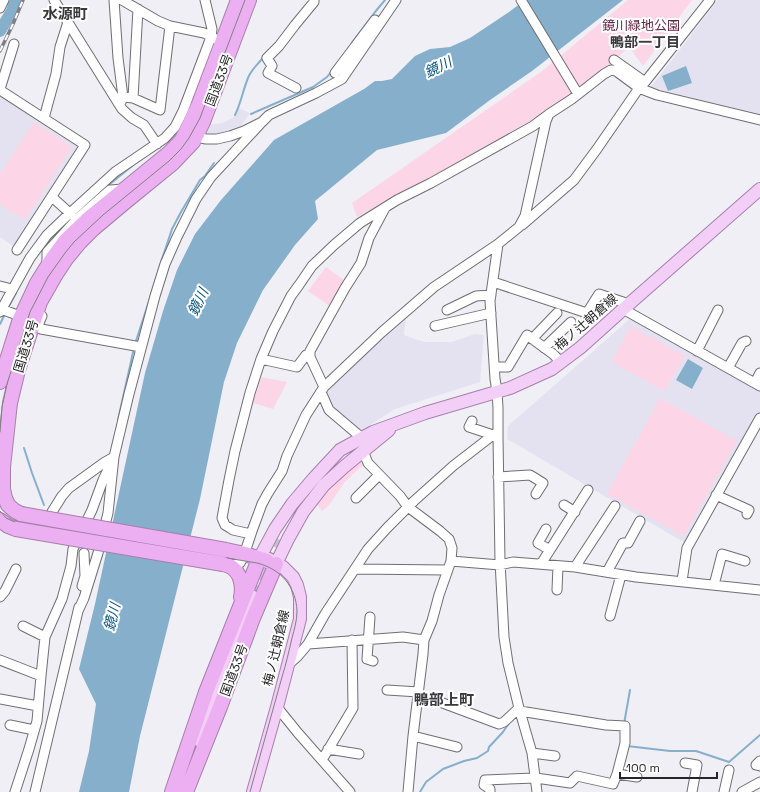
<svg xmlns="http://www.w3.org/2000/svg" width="760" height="792" viewBox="0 0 760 792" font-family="'Space Grotesk','Noto Sans JP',sans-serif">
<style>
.built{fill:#e4e2f0}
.green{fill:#fcd5e6}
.water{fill:#86afcb}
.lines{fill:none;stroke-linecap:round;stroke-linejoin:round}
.stream{stroke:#86afcb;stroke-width:2}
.river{stroke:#86afcb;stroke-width:12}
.major-tunnel{stroke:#c8c7cc;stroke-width:12;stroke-dasharray:12 6;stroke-linecap:butt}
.minor-casing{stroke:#6f6e73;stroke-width:11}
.major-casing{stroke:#a67fab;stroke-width:14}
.highway-casing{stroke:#a67fab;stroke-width:16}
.minor{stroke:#fff;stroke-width:9}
.major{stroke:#f3cff7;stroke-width:12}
.highway{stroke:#ebaff2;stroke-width:14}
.tram{stroke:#808084;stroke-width:1}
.rail-casing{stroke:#808084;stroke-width:3.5}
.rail{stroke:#fff;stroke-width:2;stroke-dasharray:6;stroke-linecap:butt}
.highway-bridge-casing{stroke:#a67fab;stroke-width:16;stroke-linecap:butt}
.highway-bridge{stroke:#ebaff2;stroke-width:14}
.labels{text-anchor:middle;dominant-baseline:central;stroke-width:4;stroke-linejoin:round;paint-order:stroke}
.park-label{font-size:13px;fill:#622946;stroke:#fff}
.street-label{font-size:13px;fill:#262628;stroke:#fff}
.neighbourhood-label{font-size:14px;font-weight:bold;fill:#39383d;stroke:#fff}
.water-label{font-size:14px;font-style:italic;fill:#0a5379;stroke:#fff}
.quarter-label{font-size:15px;font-weight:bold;fill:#39383d;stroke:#fff}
</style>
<rect width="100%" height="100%" fill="#f0eff5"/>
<path class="built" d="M718,0h42v115l-109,-28z
M1,95l79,50 -64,103 -16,-11v-140z
M239,108l11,5 -10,14 -21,6 -18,1 5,-9 16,-2 11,-5z
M632,317l128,73v22l-75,131 -178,-104 1,-13z
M406,319l-2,16 20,7h28l23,-8 9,1 -4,47 -85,27 -37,24 -28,-25 -5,-12 19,-25z"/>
<path class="green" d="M628,0h64l-49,66 -14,-19 -51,47 -42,23 -43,27 -136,73 -5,-14 189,-131z
M34,122l38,25 -47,73 -25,-16v-30z
M326,267l21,15 -16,25 -23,-16z
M631,326l54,30 -21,35 -52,-29z
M261,377l26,5 -14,27 -20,-6z
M660,398l77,43 -53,95 -77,-42z
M363,454l3,8 -21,20 -16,23 -7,6 -6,-8 10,-12z"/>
<path class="water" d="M525,0h98l-91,71 -42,29 -44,33 -69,17 -62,51 3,18 -23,26 -32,45 -26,53 -13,39 -24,117 -60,237 -11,56h-50l10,-41 7,-47 -17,-35 16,-65 50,-231 18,-62 14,-41 18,-36 26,-34 53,-60 90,-51 11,-8h7l10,-2 23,-23 15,-7 20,-2 20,-9 39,-26z
M686,66l6,17 -24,8 -6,-15z
M688,359l15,9 -11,21 -16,-9z"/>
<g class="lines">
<path class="stream" d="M351,44l24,-32 10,-12
M196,90l18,-48
M251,114l62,-27 14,-10 4,-5
M235,115c6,-12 8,-25 13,-37 3,-8 9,-13 14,-19
M152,152l16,-11 9,-11
M94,197l38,-31
M45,245l13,-15
M161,262l11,-33 9,-17 19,-32 5,-4 9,-13
M8,308l8,-15
M0,324l5,-10
M135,344l16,-49
M118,420l16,-72
M24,448l8,25 12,32
M624,724l6,-34
M627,746l43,5h26l33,11 31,-27
M420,792l6,-10 17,-13 21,-8 13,-3 11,-7 1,-4 14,-15 6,-9"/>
<path class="river" d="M0,31l12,-20 4,-11"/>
<path class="major-tunnel" d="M252,596l26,-57"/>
<defs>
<path id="minor" d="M54,0l68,109 10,9 12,7 13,19
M114,0l4,58 5,39 -2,5
M122,0l36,21 12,5 34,7 12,6
M521,0l57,94
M0,8l4,-8
M614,60l31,22
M335,73l40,-53
M296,88l-28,-15 4,-7 -5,-8 12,-12 16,-21 19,-23v-2
M0,89l14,-45
M0,90l85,55 -68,105
M123,97l10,1 27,12 10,-84
M133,98l5,-89
M44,118l12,-44 4,-27 8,-25
M192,135l4,2 10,2h11l13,-3 14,-5 18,-9 7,-7 47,-22 26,-14 54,-79
M52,197l21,19
M522,225l52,-45 23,-31 42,-61 6,-6 65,-82
M498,244l-8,57 5,78 2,12 1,17v29l2,124 4,76 4,26 11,45 13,45 5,39
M47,265v-13l30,-33 33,-29 14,-1
M493,282l94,31 12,-19 30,10
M0,286l12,3
M1,309l24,9
M623,309l137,77
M447,310l29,-14 15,-1
M0,312l30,-54 17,-23 23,-22 45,-41 50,-34 10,-11 8,-16 28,-74 1,-8 -7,-29
M42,316c-2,5 -5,9 -1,13l100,18
M435,326l56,-13
M532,339l25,-26
M544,348l27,-26
M697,351l21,-41
M261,359l36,8 9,-12h4
M495,367h13l19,-32 26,19 8,8
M728,368l14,-25 4,-2
M755,383l5,-10
M324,387l-14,-30v-6l35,-63 16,-25 8,-25 16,-30
M321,392l8,18 33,28
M472,421l-3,6 24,8
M363,451l5,12 32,33 8,11 32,24 9,8 3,9 -1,13
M498,477l32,-2 13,8 -7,11
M716,495l33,15 -2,4
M356,498l23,-23
M564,505l11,7
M546,529l-8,14 12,7
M251,534l-18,-4 -3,-2 -5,-3 -3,-7 7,-38 6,-29 15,-58 11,-34 12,-28 18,-35 8,-11 13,-19 22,-21 26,-22 37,-23 34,-17 102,-57 15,-11
M541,564l47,-74
M234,565l6,-2 3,-5 9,-27 10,-27 6,-11 14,-22 5,-15 19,-41 18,-28 58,-55 52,-45 64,-43 21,-17 6,-11 21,-95 3,-7 23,-15 32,-25 7,-4 5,1 23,17 18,7 103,25
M575,567l40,-61
M355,569l92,1
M607,572l16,-29h5l12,-22
M682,581l5,-33 73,-130
M714,585l8,-31 23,7
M82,586l3,-10 -1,-23
M557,590l1,-24
M0,597l5,-6 11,-22
M78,611l6,-13 14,-45 10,-40 6,-56 15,-63 26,-98 10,-32 12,-27 19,-38 15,-22 51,-55
M610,616l11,-41
M370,617l-3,42 6,2
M23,626l22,11 -4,39
M45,637l17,-38 9,-33 2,-17 19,-39 11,-30 11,-23 -9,5 -36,26 -7,8 -10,16
M308,644l95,-7 21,3
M0,660l41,16 -4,45 -8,28 -14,43
M288,665l9,-8 11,-13 17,-30 43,-65 19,-21 27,-27 39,-35 40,-31 5,-3
M387,690l32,2
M418,698l22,4 59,22 5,-2 15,-14
M0,699l38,7
M277,707l21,26 52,59
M10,725l24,5
M413,736l44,11
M328,749l31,5
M532,753l23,3
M322,760l31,-52 -1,-68
M760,761l-4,4 4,1
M685,763l12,2 -5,27
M617,774l20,3
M35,792l44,-185
M408,792l5,-56 10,-82 1,-14 8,-19 7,-26 12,-34 49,4 13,-3 62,5 61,10 124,13
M490,792v-3l-6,-4 1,-5 51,-2 34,5 7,-7 36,8 4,-10 8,-31v-17l-19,-1 -86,-14
M724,792l5,-22
M742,792l18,-10"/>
<path id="major" d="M259,559l16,-30 17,-25 22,-26 26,-28 33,-18 52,-19 85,-25 42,-19 28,-21 49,-44 131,-115
M276,564l12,-25 15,-27 21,-27 21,-19 44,-36
M200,741l10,-32 42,-113
M253,792l24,-85 23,-88v-22l-3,-12 -4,-8 -10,-10 -7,-3 -7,-5"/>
<path id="highway" d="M0,382l20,-63 17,-36 15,-24 14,-19 22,-21 81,-66 12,-12 5,-9 13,-28 39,-104
M21,514l-6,-3 -7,-6 -3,-7 -2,-9v-22l7,-64 8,-33 22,-68 16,-28 10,-15 14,-17 13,-13 31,-26 49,-40 20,-21 10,-20 46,-122
M0,520l8,6 8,3
M226,550l19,4 22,7
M223,564c16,3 21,18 18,33
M172,792l34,-100 53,-133
M186,792l34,-85 33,-89 23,-54"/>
</defs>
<use href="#minor" class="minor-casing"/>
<use href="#major" class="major-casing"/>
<use href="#highway" class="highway-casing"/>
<use href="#minor" class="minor"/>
<use href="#major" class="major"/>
<use href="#highway" class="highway"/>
<path class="tram" d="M0,432l2,-25 5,-23 23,-72 18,-35 17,-24 9,-11 29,-27 66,-54 12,-12 8,-11 11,-20 45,-118
M0,511l6,7 11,5 240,40c24,6 39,24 40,48 0,10 -3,19 -5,27 -3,13 -6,26 -10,39 -11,38 -21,77 -32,115"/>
<defs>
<path id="rail" d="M0,51l13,-27 10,-24"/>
</defs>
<use href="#rail" class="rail-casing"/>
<use href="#rail" class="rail"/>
<defs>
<path id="highway-bridge" d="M21,514l205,36
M16,529l207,35"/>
</defs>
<use href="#highway-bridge" class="highway-bridge-casing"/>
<use href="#highway-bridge" class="highway-bridge"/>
</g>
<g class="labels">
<g class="park-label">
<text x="641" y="25">鏡川緑地公園</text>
</g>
<g class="street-label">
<text transform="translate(219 80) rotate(-69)">国道33号</text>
<text transform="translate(586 322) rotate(-41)">梅ノ辻朝倉線</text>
<text transform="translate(26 346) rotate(-73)">国道33号</text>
<text transform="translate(276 648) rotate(-77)">梅ノ辻朝倉線</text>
<text transform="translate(234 670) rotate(-70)">国道33号</text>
</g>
<g class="neighbourhood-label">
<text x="645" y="42">鴨部一丁目</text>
</g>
<g class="water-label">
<text transform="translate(438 67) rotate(-26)">鏡川</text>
<text transform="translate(198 302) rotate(-65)">鏡川</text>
<text transform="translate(112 617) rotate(-76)">鏡川</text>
</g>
<g class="quarter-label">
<text x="65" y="13">水源町</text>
<text x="444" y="699">鴨部上町</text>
</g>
</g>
<path d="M620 772v6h97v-6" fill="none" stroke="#262628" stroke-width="2"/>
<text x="626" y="772" font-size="12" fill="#262628" stroke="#ffffff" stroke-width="3" paint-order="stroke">100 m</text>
</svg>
